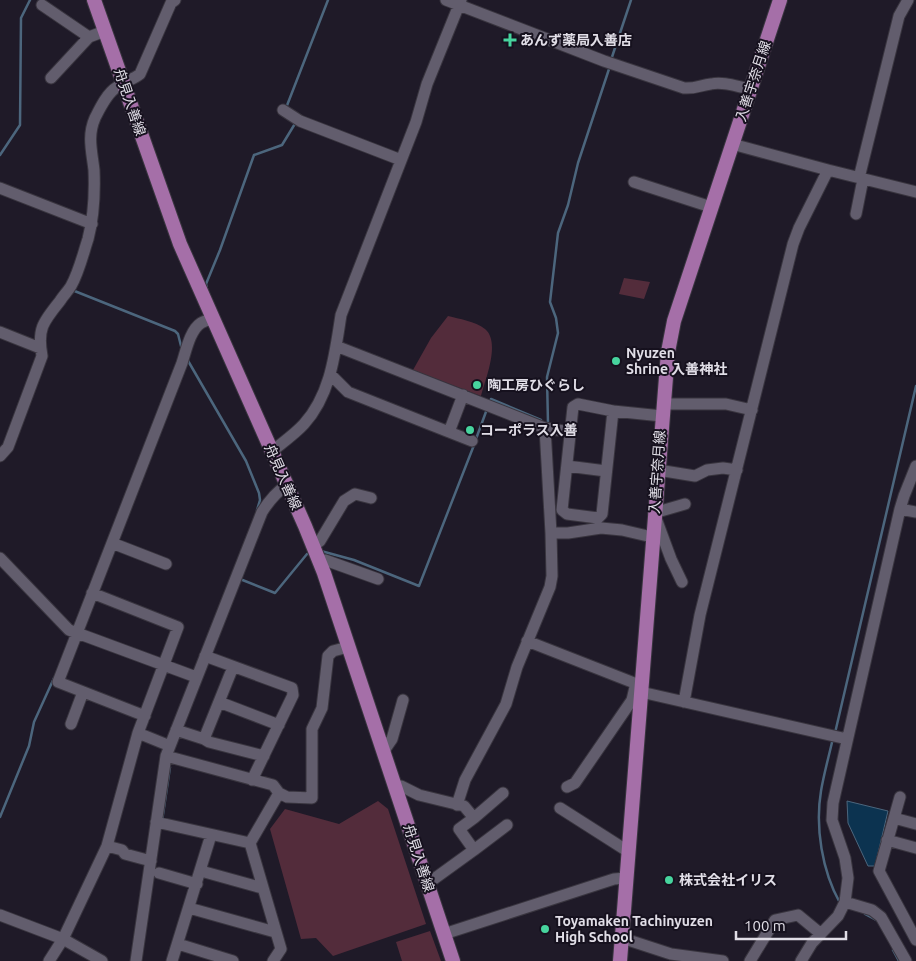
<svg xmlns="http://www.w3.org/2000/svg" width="916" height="961" viewBox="0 0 916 961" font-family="Ubuntu,'Noto Sans JP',sans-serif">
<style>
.green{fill:#532c3b}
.water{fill:#0c3350;stroke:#4c667d}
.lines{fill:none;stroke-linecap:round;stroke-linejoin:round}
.stream{stroke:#4c667d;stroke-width:2.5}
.minor-casing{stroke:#39353f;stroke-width:13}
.major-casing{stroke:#39353f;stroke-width:16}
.minor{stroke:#625d6d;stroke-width:11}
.major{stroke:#a56fa8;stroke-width:14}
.poi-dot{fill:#47d49e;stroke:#16111e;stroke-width:2}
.labels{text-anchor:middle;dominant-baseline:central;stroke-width:4;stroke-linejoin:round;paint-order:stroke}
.poi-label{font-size:14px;font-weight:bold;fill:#e1dee7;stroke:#16111e;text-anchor:start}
.street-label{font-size:14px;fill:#e1dee7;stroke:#16111e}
</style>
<rect width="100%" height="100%" fill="#1f1a28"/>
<path class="green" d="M624,278l26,4 -6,17 -25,-5z
M448,316c11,3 27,5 37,13 16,13 0,51 -4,67l-68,-26 18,-32z
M378,801l10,8 38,115 -93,32 -17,-18 -15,1 -31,-110 15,-20 54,15z
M430,931l11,30h-39l-6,-19z"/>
<path class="water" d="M847,801l41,10 -13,55h-7l-20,-43z"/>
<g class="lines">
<path class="stream" d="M611,60l20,-60
M286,108l42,-108
M0,155l20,-30 1,-107 9,-18
M207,289l-1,-5 14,-34 34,-95 28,-10 14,-23
M72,290l103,41 3,3 4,16
M187,359l59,102 13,32 1,7 -3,10
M490,402l1,-3 50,21
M548,424l-1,-47 11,-44 -2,-15 -6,-16 8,-69 10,-28 10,-42 32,-97
M476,439l11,-30
M321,551l33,9 65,26 55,-141
M240,579l35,14 32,-39 4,-1
M835,733l81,-347
M833,738c-4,18 -9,35 -12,53 -6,36 1,80 19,112
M0,817l29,-71 5,-24 20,-44
M162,821l8,-54 -2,-1
M865,914l13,7
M893,950l6,11"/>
<defs>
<path id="minor" d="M446,0l158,61 80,27c11,1 17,-3 27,-4 13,-3 27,3 39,5
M42,5l47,32 16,-6
M51,78l38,-41
M283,110l17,11 101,39
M732,144l96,26 88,22
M859,178l40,-162 9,-16
M634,182l77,25
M0,188l92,36
M856,214l7,-35
M0,332l40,16
M336,346l209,82 6,105h17l33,-5 21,2 30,7
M330,374l18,18 101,40 14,-37
M663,404h63l26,6
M613,411l-35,-7 -5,3 -11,103 5,4 31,4 4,-4 11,-103 49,5
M545,428l25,4
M449,432l23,9
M271,452c11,-9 24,-18 33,-28 27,-30 31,-71 37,-109l75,-193 11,-38 34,-84
M0,456l8,-9 34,-91c-5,-27 1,-34 18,-55 3,-5 8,-10 11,-15 8,-14 12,-32 17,-47 6,-23 7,-45 6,-69 -2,-18 -7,-34 1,-52 5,-10 12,-25 22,-31 7,-6 16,-7 23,-13l31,-71 4,-3
M567,466l39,5
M658,470l37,6 12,-6 16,-2 14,2
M900,509l16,3
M112,543l54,21
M313,546l7,-5 24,-40 11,-7 16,4
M0,558l69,72 127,47
M319,560h6l53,19
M682,582l-11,-23 -17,-46 31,-9
M527,641l115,45
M205,656l87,32 1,7 -41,85
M233,667l-29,72 5,3 55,14
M641,692l206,47
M219,702l60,23
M684,702l16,-87 93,-371 6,-16 29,-58
M145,716l-87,-34 124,-319c4,-12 8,-33 19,-40 3,-2 8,-3 11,-3
M71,724l12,-32
M176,730l28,9
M138,733l32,13
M383,752l9,-13 11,-39
M166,756l107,29 6,8 -29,50
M395,786h6l18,9 45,11 10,12 -15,11 15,21 -47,34
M567,787l8,-4 57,-83 4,-17
M279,793l8,4 25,1v-69l10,-21 6,-52 5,-5 15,-4
M900,797l-21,74 37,69
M457,805l8,-25 41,-76 11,-37 33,-80 2,-11 -1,-43
M560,808l69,44
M474,818l29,-25
M894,818l22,6
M156,822l94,21 31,106 -8,12
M887,840l29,8
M107,846l15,4 3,4 26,7
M474,850l33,-25
M201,871l61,17
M159,873l38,11
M845,902l27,8 9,7 25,44
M189,908l86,24
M0,915l63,24 39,22
M444,934l170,-55 12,-1
M622,938l49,16 52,7
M178,944l55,17
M49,961l14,-22 44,-93 31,-113 40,-106 -86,-34
M136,961l30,-205 96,-244c7,-11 14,-20 25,-27
M172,961l39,-126
M750,961l25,-41 23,-5 23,19
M801,961l11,-18 26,-27 7,-14 3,-24 -3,-20 -13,-38 1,-17 67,-294 4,-13 12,-30"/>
<path id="major" d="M94,0l86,244 125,282 19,47 129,388
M620,961l48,-609 6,-31 106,-321"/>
</defs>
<use href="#minor" class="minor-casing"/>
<use href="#major" class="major-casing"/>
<use href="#minor" class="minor"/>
<use href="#major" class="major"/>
</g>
<g class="poi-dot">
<path d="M507.5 32.5h5v5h5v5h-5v5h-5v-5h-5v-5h5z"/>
<circle cx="616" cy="361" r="5"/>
<circle cx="477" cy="385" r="5"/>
<circle cx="470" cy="430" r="5"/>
<circle cx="669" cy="880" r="5"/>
<circle cx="545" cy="929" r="5"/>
</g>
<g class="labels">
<g class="poi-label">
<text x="520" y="40">あんず薬局入善店</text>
<text x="626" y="353">Nyuzen<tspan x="626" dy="16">Shrine 入善神社</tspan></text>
<text x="487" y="385">陶工房ひぐらし</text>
<text x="480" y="430">コーポラス入善</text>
<text x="679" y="880">株式会社イリス</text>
<text x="555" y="921">Toyamaken Tachinyuzen<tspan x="555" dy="16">High School</tspan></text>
</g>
<g class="street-label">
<text transform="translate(753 81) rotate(-72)">入善宇奈月線</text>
<text transform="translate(130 102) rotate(71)">舟見入善線</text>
<text transform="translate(657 472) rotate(-86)">入善宇奈月線</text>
<text transform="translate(283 477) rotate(66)">舟見入善線</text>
<text transform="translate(419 858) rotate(72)">舟見入善線</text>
</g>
</g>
<path d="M736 931v8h110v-8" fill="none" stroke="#e1dee7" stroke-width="2.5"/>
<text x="744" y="931" font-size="15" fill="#e1dee7" stroke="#16111e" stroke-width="4" paint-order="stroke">100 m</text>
</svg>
